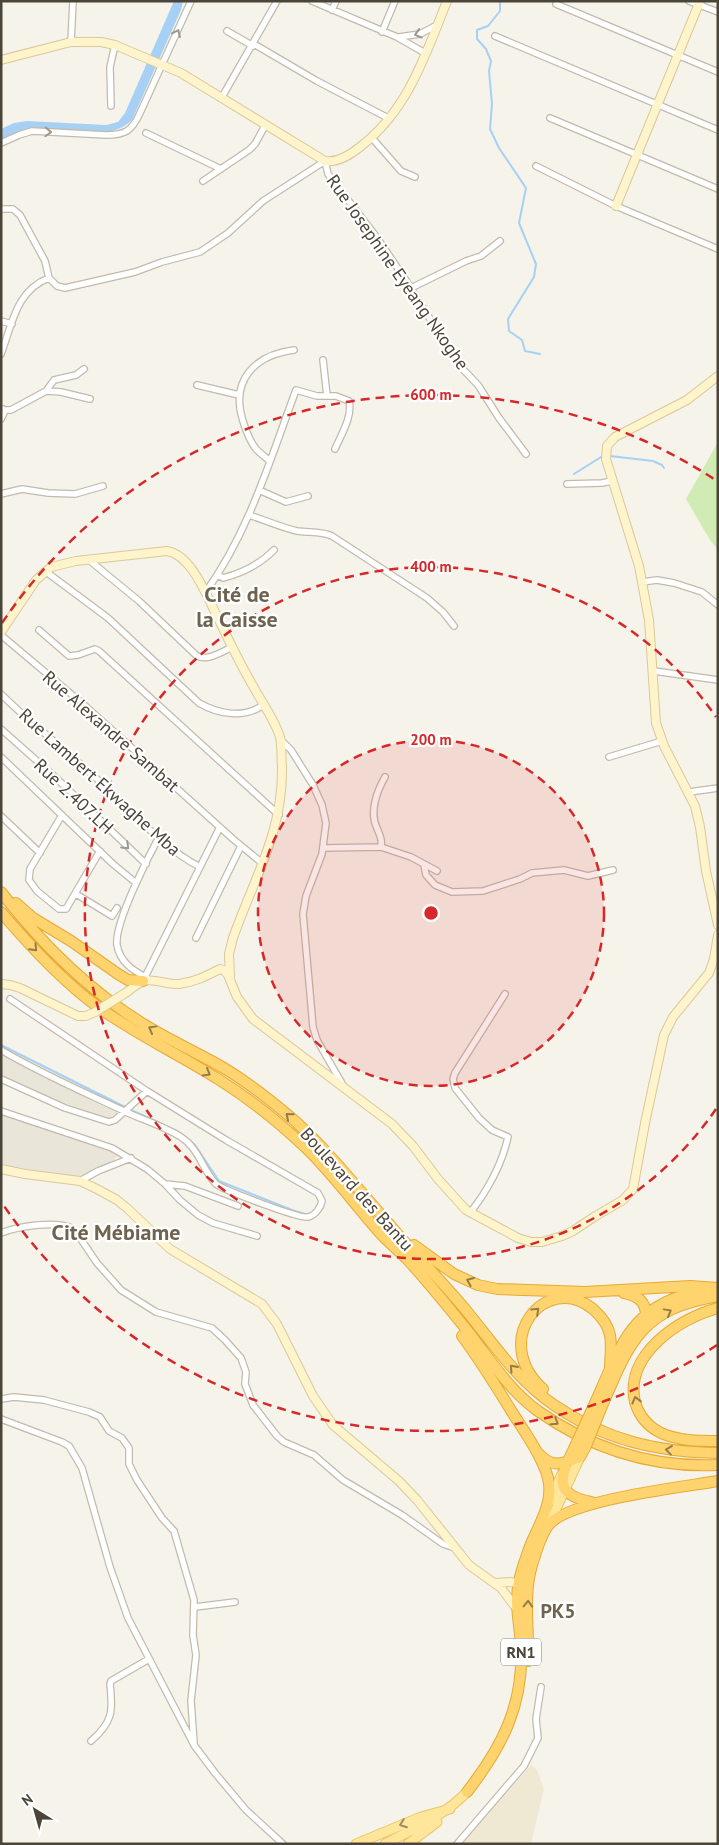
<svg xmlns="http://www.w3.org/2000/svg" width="719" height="1845" viewBox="0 0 719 1845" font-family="'PT Sans',sans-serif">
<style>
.residential{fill:#eae5d9}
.education{fill:#efe9d4}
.green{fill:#d0ebb3}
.water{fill:#a6d1f4}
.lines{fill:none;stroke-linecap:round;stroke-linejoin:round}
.stream{stroke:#a6d1f4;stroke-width:2}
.street-casing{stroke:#c2bbad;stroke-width:8}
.secondary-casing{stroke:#d8c999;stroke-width:10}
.primary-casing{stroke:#e9c665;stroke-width:11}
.highway-casing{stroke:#e5aa36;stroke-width:12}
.street{stroke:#fff;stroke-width:5.5}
.secondary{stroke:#fff4cc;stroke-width:8}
.primary{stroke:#ffe69b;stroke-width:9}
.highway{stroke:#ffd36d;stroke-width:10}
.secondary-bridge-casing{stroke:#d8c999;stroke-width:10;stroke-linecap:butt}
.highway-bridge-casing{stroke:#e5aa36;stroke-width:12;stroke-linecap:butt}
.secondary-bridge{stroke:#fff4cc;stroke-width:8}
.highway-bridge{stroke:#ffd36d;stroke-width:10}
.oneway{stroke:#9c9892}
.oneway2{stroke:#937d4d}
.oneway3{stroke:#9c8d65}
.ring{fill:none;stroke:#d62828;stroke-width:2.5;stroke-dasharray:9 6}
.labels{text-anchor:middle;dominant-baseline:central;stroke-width:4.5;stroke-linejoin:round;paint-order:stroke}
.shield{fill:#fff;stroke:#817c74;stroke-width:1}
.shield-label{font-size:16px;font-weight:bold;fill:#4b4438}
.street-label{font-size:18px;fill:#4b4438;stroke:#fff}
.quarter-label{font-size:20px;font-weight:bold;fill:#6e634f;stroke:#fff}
.district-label{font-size:22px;font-weight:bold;fill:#6e634f;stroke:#fff}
.centre{fill:#d62828;stroke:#fff;stroke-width:2.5}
.ring-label{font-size:15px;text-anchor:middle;font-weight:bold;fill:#d62828;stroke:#fff;stroke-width:4.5;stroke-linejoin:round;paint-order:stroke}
</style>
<rect width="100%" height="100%" fill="#f6f3eb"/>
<path class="residential" d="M1,1053l95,50 22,9 -8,6h-5l-81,-30 -23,-14z
M1,1114l115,38 2,3 -5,6 -32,16 -35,-4 -38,-7 -7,-3z"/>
<path class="education" d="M531,1765l6,5 7,19 -13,55h-69z"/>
<path class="green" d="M718,442v108l-8,-10 -24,-41z"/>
<path class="water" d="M174,1h9l-2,9 -49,110c-24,24 -71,7 -102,10 -9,0 -20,7 -29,11v-12l13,-6 13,-2 79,4 12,-3 7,-9z"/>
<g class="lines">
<path class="stream" d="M500,1v10l-12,15 -11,4v9l9,10 5,12 -2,10 3,33 -2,25 9,19 27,40 -7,35 17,41 -2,13 -26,42 1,12 13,9 3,11 15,3
M610,456l43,5 9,4 2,3
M574,474l27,-17
M1,1045l124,62
M131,1110l29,13
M188,1139l7,6 24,36 73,29 13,4"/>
<defs>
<path id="street" d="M312,1l85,36 28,16
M689,1l29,11
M556,4l162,68
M332,10l4,-9
M227,31l26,15
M382,32l13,-31
M495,36l223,94
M399,37l21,-3 17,-9
M71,42l2,-41
M254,44l63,37 73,38
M222,97l55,-96
M111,106l-1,-39 5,-22
M550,118l168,71
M146,133l75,36
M372,138l29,33 14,6
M1,143l18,-8 13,-4 74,4c19,0 26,-4 34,-22l51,-112
M536,166l80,40 102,43
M203,181l46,-31 6,-6 11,-20
M1,209h12l7,6 25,46 4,17 8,8 8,2 70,-16 27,-10 38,-10 28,-19 35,-32 62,-40 3,13 50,65 33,49 46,75 21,22 21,33 27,36
M411,288l55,-27 15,-5 19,-15
M1,321l11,3
M1,354c11,-29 15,-64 48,-76
M323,360l4,36
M197,385l42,10
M46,391l15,1 29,7
M4,410h7l35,-19 8,-11 22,-5 8,-6
M1,419l3,-6 -1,-4
M270,461c-5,-4 -10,-8 -14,-12 -7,-9 -10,-18 -13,-28 -13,-41 12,-66 51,-71
M567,484l35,-1 10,-2
M259,490l27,12 22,-6
M1,494l21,-5 26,4 27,1 28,-8
M249,515c16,5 31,12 48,16 13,2 23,0 35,5l95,62 16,14 11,14
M89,560l50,41 58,55c11,5 25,-4 35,-9
M45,571l63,47 91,85c19,11 45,16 64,2
M218,575l5,3c20,-5 36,-13 51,-28
M642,582l15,-2 17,3 28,9 16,13
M205,593c44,-61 65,-133 91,-203l21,6h19l13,5c4,15 -8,34 -14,48
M39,630l30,26 9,-1 17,-6 4,2 180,164
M1,635l82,69 150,135 29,24
M654,671l64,9
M1,694c30,30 64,55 95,84 29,27 69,72 104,89
M1,729l53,47 92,88
M280,739l11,11 22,35 9,20 4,18 -4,31 -16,42 -3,18 10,113 4,13 27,47
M1,757l112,107 23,19
M609,757l53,-16
M689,792l29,-4
M62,815l-32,54 -1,11 8,11 22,18h7l34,-58
M1,816l39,37
M381,847c1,-9 -1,-11 -4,-19 -8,-16 0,-37 8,-51
M323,848l58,-1 30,10 26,14
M424,865l2,10 9,10 17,7 31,-1 37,-12 12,-6 32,-3 24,6 25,-6
M76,894l36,22 5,-8
M196,938l45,-92
M147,978c-15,-8 -27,-16 -30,-33 -3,-21 31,-88 42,-108
M143,981l77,-154
M1,1050c39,23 82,42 123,61 14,7 28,11 42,18 9,4 19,9 25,17 10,11 14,27 25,38 8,6 83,35 92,33 7,-1 13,-10 14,-16l-4,-8 -92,-53 -79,-49 -137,-92
M1,1079l64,29 44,14 6,-2 32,-29
M1,1111l111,37 35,21 18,15 15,16 18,15 15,8 44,13
M80,1181l18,-10 33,-13
M165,1184l20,2 53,20
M470,1213c17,-22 32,-49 38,-76l-16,-7 -13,-12 -24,-30 -2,-9 2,-6 50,-79
M1,1233c18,-7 56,-13 73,-4l23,34 24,27 35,22 56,16 13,12 16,18 5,14 -1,12 8,21 24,31 7,6 30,13 29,25 59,35 41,29 12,4
M1,1399l13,-2 30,3 45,12 11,5 9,14 13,7 7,10v16l8,16 25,38 12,13 20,69 -1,35 3,20 -5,46 3,42
M1,1419l61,23 7,4 13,22 28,99 18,51 66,127 21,28 31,37 37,34
M195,1607l40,-5
M91,1741c22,-19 22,-30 19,-57l1,-3 38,-22
M457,1844l67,-78 14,-28 -2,-19 5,-32"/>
<path id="secondary" d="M1,60l70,-18h30l14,3 66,28 144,88c13,2 25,-6 35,-14 48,-37 65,-91 87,-146
M616,206l84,-205
M718,376l-31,24 -72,37 -8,9 -1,13 33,107 10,54 7,103 8,23 31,60 5,21 6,44 12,54
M1,632l35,-52 15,-13 25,-6 91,-10c25,4 40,46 51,67 11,23 22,46 35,68 9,17 21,32 27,51 2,9 1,20 2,30 1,66 -28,111 -49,171l-4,16 1,22
M1,984l9,1 10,3 58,28h8l9,-4
M127,992c5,-4 11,-9 17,-11 9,-3 24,4 35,3 16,-2 27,-8 41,-15l4,1 4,5 9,22 16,22 139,105 21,22 25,33 28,31 52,28 13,4h11l20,-6 11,-5 21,-14 29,-17 10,-11 12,-66 19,-88 9,-18 36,-44 5,-14 4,-24
M1,1169l24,5 55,7 17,8 20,11 11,9 42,40 92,55 15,20 36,72 20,29 66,56 18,19 52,65 32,23 16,21
M494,1583l16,-1 12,2"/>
<path id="primary" d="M550,1501l12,-27
M548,1526l32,-69
M356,1844l65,-27 29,-8
M385,1844c29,-16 59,-28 82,-52
M408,1844l29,-22"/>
<path id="highway" d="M1,892c41,52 88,99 144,133 26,16 53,28 79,43 25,15 49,34 71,53 35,32 64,69 95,104 24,29 51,55 75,84 28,34 52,71 89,96 51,35 102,47 164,48
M16,903l17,15 38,23 47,33 10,6 15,1
M1,912c29,34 61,69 97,95 38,27 80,47 120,72 32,20 61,43 88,69 27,26 49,57 74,85 8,9 18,17 27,26 22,24 43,50 63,75 21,27 40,57 68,77 54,38 114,57 180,54
M414,1245l40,29 24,11 19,4 88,3 105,-6 28,2
M624,1293c16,3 23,10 22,27
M718,1308c-39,10 -94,47 -83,94 4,14 14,25 26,31 18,8 38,8 57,8
M462,1336c18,24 34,50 50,76 12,19 30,44 36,66 6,25 -9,46 -18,68 -4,12 -9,24 -11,36 -5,21 1,44 2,64 3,59 -19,101 -54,146
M543,1389c-54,-49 3,-118 50,-80 8,7 15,16 17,26 2,11 0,23 0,34
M595,1403c27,-60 36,-99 109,-113
M602,1406c28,-65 39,-97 116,-110
M577,1442c-13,29 -30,51 14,60
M539,1454c14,15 24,9 41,3l6,-11
M528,1661c1,-29 -4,-60 2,-88 3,-13 10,-35 17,-46 17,-27 137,-40 171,-46"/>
</defs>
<use href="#street" class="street-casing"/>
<use href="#secondary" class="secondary-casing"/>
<use href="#primary" class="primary-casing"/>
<use href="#highway" class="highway-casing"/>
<use href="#street" class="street"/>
<use href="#secondary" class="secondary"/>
<use href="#primary" class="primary"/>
<use href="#highway" class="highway"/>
<defs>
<path id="secondary-bridge" d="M95,1012l32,-20"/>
<path id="highway-bridge" d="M577,1442l18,-39
M586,1446l16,-40"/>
</defs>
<use href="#secondary-bridge" class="secondary-bridge-casing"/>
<use href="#highway-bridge" class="highway-bridge-casing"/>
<use href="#secondary-bridge" class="secondary-bridge"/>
<use href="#highway-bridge" class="highway-bridge"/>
</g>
<defs><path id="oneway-chevron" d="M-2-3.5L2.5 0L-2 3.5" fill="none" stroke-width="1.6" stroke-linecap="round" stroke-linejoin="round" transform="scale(1.25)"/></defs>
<g class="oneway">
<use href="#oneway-chevron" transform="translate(177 33) rotate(-65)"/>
<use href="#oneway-chevron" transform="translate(418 34) rotate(163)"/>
<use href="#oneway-chevron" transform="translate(48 132) rotate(2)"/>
<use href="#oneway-chevron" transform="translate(126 846) rotate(44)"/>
</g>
<g class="oneway2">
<use href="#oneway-chevron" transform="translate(34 948) rotate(47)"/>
<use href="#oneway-chevron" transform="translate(152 1029) rotate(-151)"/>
<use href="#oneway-chevron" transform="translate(207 1073) rotate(30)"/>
<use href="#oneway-chevron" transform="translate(289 1116) rotate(-140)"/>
<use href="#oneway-chevron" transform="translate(470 1281) rotate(-157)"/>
<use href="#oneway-chevron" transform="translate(536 1311) rotate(-43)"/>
<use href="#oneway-chevron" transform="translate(668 1312) rotate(-29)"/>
<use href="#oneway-chevron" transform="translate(513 1368) rotate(-132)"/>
<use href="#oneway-chevron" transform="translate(636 1400) rotate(-104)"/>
<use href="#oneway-chevron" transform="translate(555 1422) rotate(33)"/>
<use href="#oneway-chevron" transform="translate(669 1450) rotate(-173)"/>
<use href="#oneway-chevron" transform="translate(528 1604) rotate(-88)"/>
</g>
<use class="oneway3" href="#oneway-chevron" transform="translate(403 1824) rotate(159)"/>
<circle cx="431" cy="913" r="173" fill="#d62828" fill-opacity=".12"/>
<g class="ring">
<circle cx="431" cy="913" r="173"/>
<path d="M716 1109A346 346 0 1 1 716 717"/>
<path d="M717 1345A518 518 0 0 1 2 1203M2 623A518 518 0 0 1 717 481"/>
</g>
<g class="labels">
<rect class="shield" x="501" y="1638.5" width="40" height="27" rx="4"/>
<g class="shield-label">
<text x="521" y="1652">RN1</text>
</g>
<g class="street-label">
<text transform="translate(398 272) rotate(55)">Rue Josephine Eyeang Nkoghe</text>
<text transform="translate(111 731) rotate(41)">Rue Alexandre Sambat</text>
<text transform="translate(100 782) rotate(42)">Rue Lambert Ekwaghe Mba</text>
<text transform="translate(74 796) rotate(43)">Rue 2.407.LH</text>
<text transform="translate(357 1189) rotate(48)">Boulevard des Bantu</text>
</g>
<g class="quarter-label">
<text x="558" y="1611">PK5</text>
</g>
<g class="district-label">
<text x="237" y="594">Cité de<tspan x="237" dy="25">la Caisse</tspan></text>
<text x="116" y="1232">Cité Mébiame</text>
</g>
</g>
<circle cx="431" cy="913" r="8" class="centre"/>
<g class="ring-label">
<text x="431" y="400">600 m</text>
<text x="431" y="572">400 m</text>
<text x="431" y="745">200 m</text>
</g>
<rect width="719" height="1845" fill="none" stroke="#4b4438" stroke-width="5"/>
<g transform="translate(35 1810) rotate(323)" stroke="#ffffff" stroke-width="4" paint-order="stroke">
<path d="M0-4L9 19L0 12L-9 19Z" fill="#4b4438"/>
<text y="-8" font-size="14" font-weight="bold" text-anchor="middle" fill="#4b4438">N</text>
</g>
</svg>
